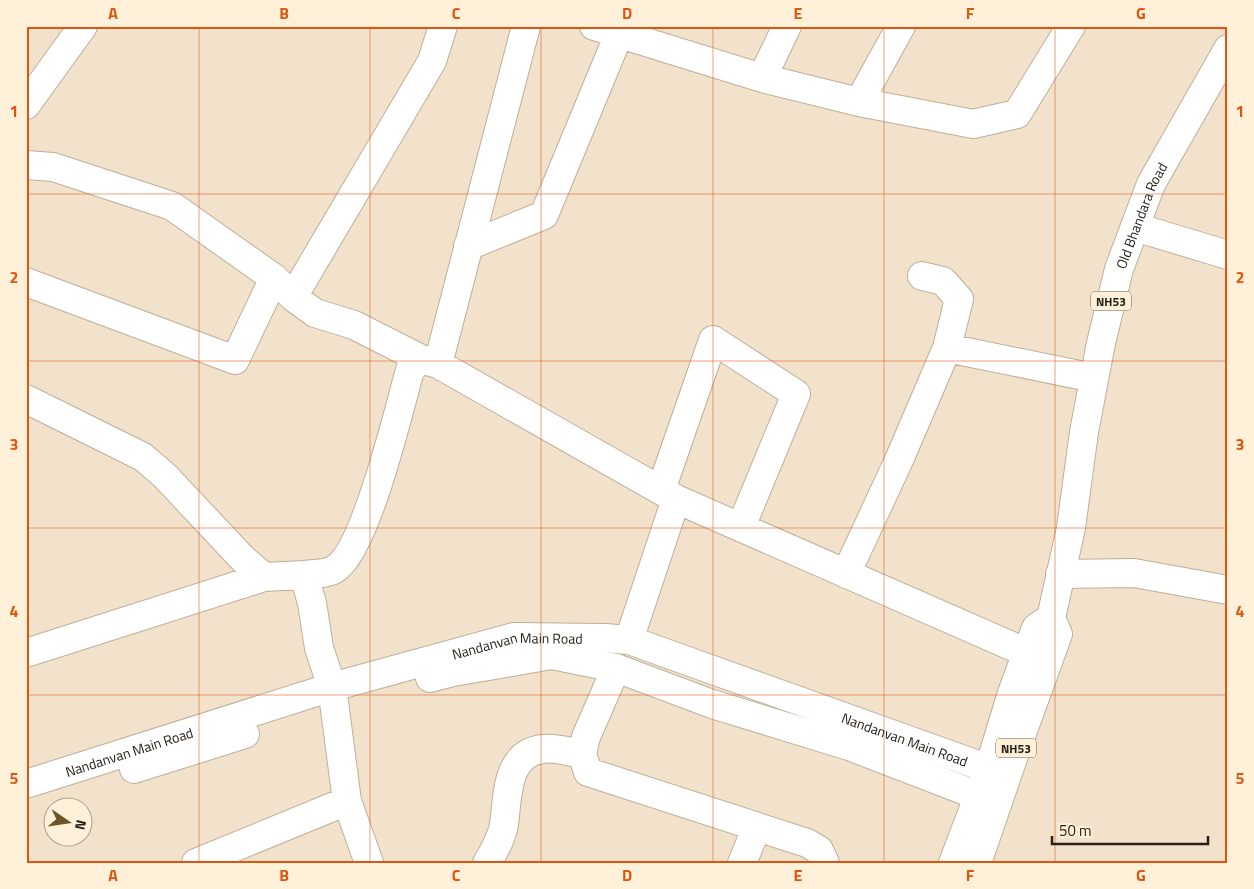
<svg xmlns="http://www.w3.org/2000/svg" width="1254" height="889" viewBox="0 0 1254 889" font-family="'Titillium Web',sans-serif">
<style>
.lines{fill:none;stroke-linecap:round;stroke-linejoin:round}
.minor-casing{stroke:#bdaf99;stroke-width:30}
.major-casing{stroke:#bdaf99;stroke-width:30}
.highway-casing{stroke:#bdaf99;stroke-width:30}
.minor{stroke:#fff;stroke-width:28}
.major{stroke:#fff;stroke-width:28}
.highway{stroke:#fff;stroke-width:28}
.grid{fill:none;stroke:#de560d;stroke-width:1;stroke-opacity:0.55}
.labels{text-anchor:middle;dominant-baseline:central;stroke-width:5;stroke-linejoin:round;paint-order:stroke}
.shield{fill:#fff0d9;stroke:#675f52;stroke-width:1}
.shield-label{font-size:12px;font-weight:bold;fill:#262118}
.street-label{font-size:14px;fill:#262118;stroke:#fff0d9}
.neatline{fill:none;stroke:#de560d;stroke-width:2}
.grid-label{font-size:16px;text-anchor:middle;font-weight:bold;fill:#de560d}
</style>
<rect width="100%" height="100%" fill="#f2e2cc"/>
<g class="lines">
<defs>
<path id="minor" d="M594,26l168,52 97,24 114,22 44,-10 54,-88
M762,78l25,-52
M859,102l42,-76
M26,105l57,-79
M26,165l27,2 119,39 102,72 19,19 22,16 39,12 67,34
M1135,227l93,28
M468,246l76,-31 75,-181v-8
M922,276l21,5 16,18 -12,49 147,30
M26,282l209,78 39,-82
M293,297l139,-236 11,-35
M438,364l88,-338
M26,399l117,58 22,19 78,83 21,18 40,-2
M661,490l52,-150 83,54 -55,133
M846,574l53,-114 48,-112
M1060,574l74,-1 94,17
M629,640l47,-141 372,163
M26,653l238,-76
M616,668l-30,69 -4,17 6,18 219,71 12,7 6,13
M196,863l151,-62
M369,863l-22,-62 -15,-114 -13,-39 -7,-45 -8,-28c8,-1 19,-1 27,-4 34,-13 68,-163 79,-201l11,-11 17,5 238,135
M487,863c7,-12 15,-25 17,-39 4,-29 2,-71 39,-75 12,-2 27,3 39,5
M742,863l15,-36"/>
<g id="major">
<path d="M430,678l23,-6 99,-17 64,13 96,36 137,42 148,57"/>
<path d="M134,769l111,-35"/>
<path id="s1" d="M26,784l306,-97 182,-50 91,1 24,2 377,135"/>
</g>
<g id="highway">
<path d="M953,863l36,-95 23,-75 24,-65 15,-10"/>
<path id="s2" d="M977,863l35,-102 46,-127 -7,-16 20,-90 13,-96 17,-89 18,-74 32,-85 77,-135"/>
</g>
</defs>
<use href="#minor" class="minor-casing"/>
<use href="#major" class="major-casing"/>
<use href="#highway" class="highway-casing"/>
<use href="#minor" class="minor"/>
<use href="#major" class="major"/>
<use href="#highway" class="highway"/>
</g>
<path class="grid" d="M199,26v837M370,26v837M541,26v837M713,26v837M884,26v837M1055,26v837M26,194h1202M26,361h1202M26,528h1202M26,695h1202"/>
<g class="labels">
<g class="shield">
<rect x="1091" y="291.5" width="40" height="19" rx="4"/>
<rect x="996" y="738.5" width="40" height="19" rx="4"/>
</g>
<g class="shield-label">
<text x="1111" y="301">NH53</text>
<text x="1016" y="748">NH53</text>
</g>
<g class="street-label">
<text stroke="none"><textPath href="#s2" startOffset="674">Old Bhandara Road</textPath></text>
<text stroke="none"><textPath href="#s1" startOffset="512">Nandanvan Main Road</textPath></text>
<text stroke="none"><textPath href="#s1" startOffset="918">Nandanvan Main Road</textPath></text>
<text stroke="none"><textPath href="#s1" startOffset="108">Nandanvan Main Road</textPath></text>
</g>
</g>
<rect width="1254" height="889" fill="none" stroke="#fff0d9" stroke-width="55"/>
<g transform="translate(68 822) rotate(103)"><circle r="24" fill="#fff0d9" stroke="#a89d8c"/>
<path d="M0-4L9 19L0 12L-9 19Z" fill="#6d5626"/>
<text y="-8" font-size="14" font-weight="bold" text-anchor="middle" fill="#262118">N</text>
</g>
<path d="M1052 836v8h156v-8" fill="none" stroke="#262118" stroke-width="2.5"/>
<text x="1059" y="836" font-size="15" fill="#262118" stroke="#fff0d9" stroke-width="4" paint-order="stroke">50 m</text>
<rect x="28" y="28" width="1198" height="834" class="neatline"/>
<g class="grid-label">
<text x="113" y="19">A</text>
<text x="284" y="19">B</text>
<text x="456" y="19">C</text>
<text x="627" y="19">D</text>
<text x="798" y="19">E</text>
<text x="970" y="19">F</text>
<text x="1141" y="19">G</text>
<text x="14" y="117">1</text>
<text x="1240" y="117">1</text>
<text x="14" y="283">2</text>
<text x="1240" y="283">2</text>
<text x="14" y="450">3</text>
<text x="1240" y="450">3</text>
<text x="14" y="617">4</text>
<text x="1240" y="617">4</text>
<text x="14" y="784">5</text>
<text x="1240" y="784">5</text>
<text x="113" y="881">A</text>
<text x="284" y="881">B</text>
<text x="456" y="881">C</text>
<text x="627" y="881">D</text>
<text x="798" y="881">E</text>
<text x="970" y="881">F</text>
<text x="1141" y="881">G</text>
</g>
</svg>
